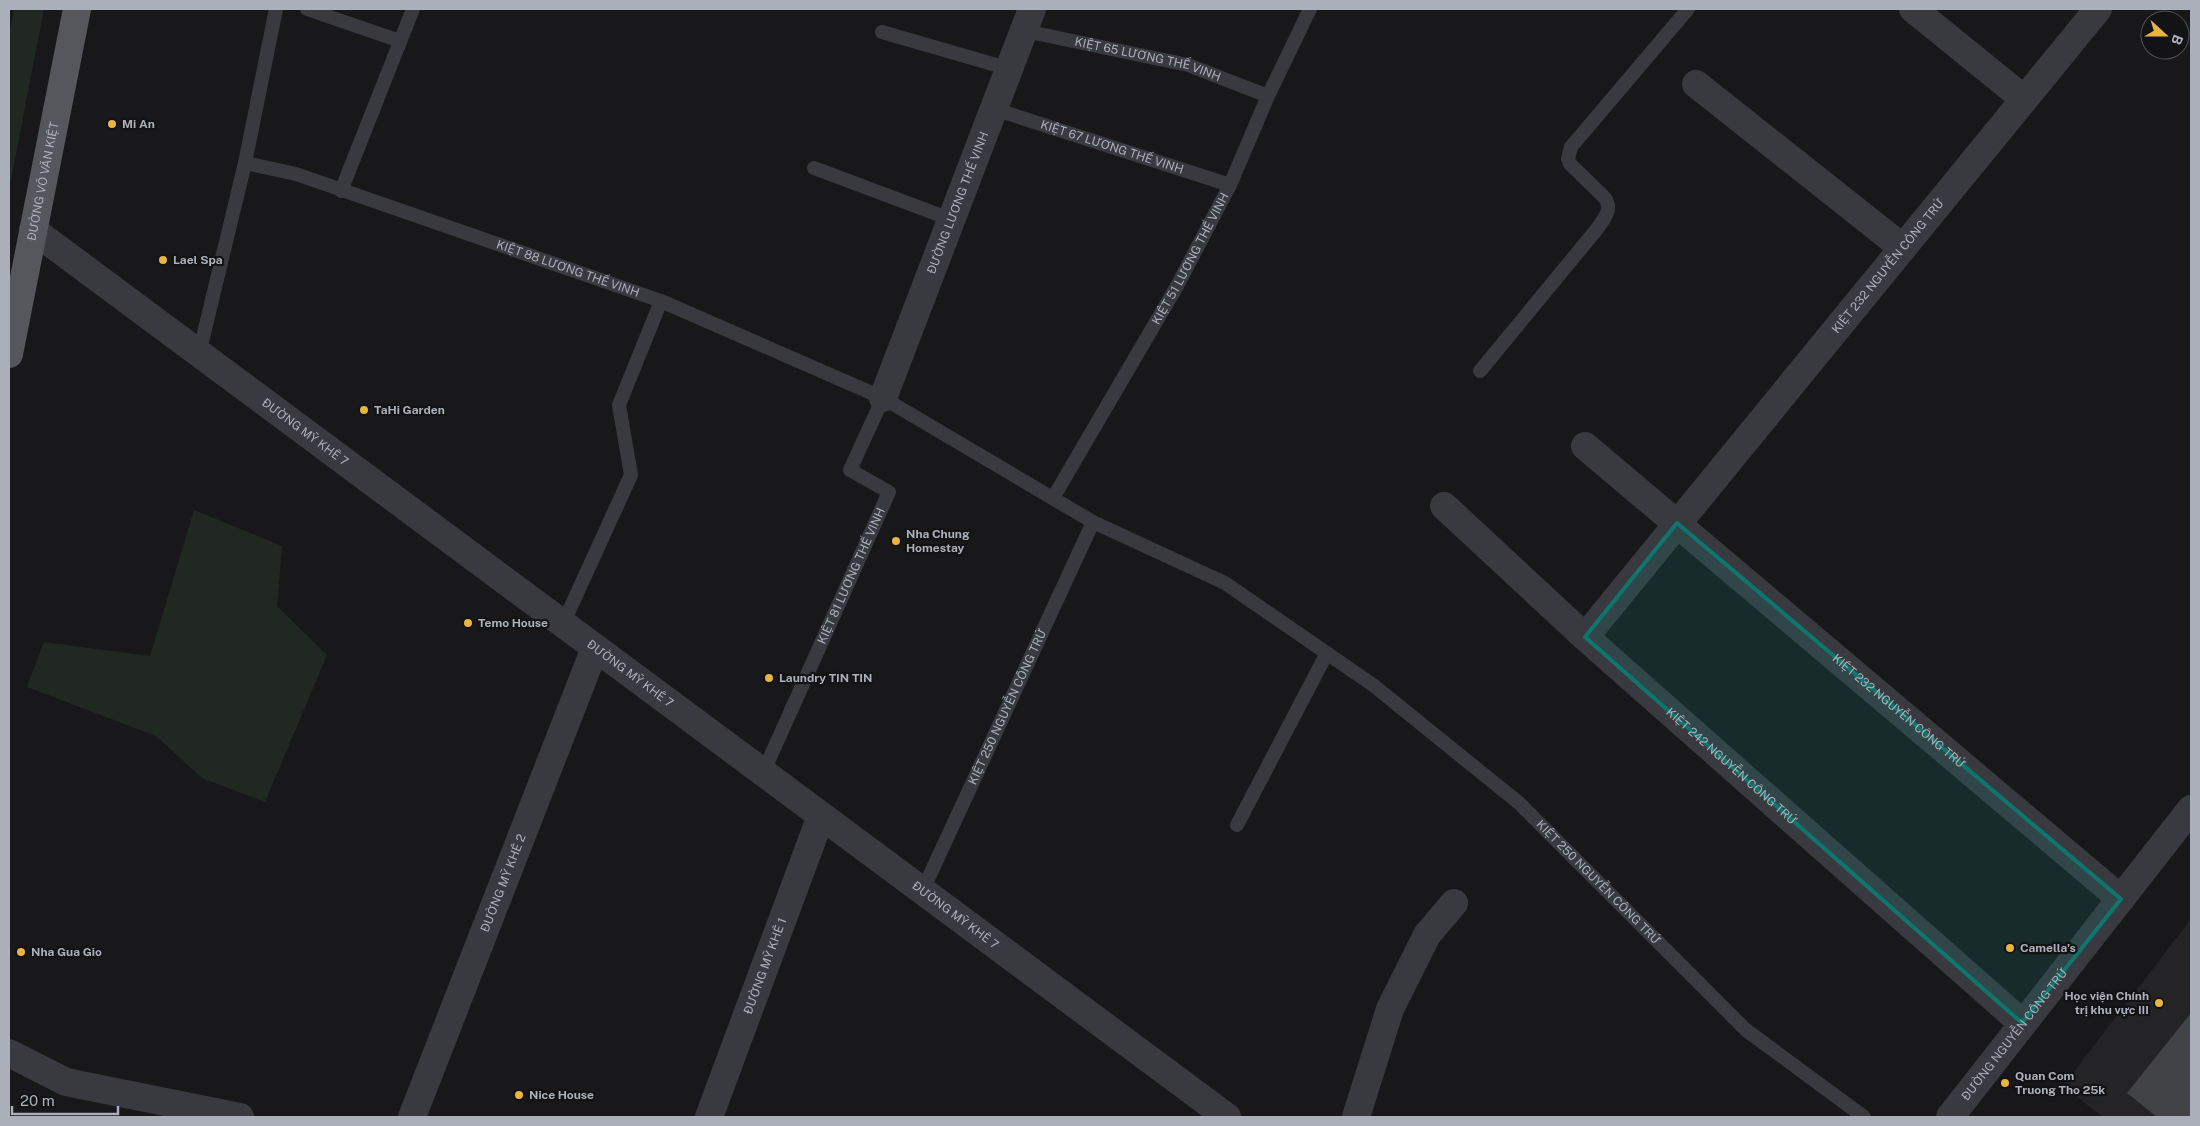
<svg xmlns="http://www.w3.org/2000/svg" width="2200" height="1126" viewBox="0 0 2200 1126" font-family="'Public Sans',sans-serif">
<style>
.built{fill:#242427}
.green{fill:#202821}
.shadow{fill:#0007}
.building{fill:#424347}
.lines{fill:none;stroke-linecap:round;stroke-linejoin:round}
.service{stroke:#393a3f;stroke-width:14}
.minor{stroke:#393a3f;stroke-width:28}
.tertiary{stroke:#393a3f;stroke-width:28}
.primary{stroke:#55575d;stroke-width:28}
.marked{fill:#0f766e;fill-opacity:0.2;stroke:#0f766e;stroke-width:4;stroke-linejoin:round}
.poi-dot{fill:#e9b440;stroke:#131315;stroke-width:2}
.labels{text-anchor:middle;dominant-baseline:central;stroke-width:4.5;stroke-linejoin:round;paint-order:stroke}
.street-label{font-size:12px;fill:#abafb9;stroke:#131315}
.poi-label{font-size:12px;font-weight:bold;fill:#abafb9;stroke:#131315;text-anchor:start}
</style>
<rect width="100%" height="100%" fill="#18181a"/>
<path class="built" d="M2191,919v198h-88l-40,-31z"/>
<path class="green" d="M14,9h30l-35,181v-155z
M194,510l88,36 -5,60 50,49 -62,147 -63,-24 -46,-42 -129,-49 17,-45 106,14z"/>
<path class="shadow" d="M2191,1015v102h-32l-30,-24z"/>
<path class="building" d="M2191,1013v104h-34l-30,-24z"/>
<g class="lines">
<g class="service">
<path d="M307,9l93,32"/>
<path id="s1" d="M1025,31l163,34 80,31"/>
<path d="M882,32l128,37"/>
<path id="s2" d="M994,109l236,76"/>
<path id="s3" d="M245,163l51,11 365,127 222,97 210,124 132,61 148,102 146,118 227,227 118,87"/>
<path d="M814,168l136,51"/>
<path d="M341,191l72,-182"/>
<path d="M199,354l46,-191 31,-154"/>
<path d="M1480,371l117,-142c7,-10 16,-20 8,-31l-35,-34 -2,-5 3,-12 117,-138"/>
<path id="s4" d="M1053,498l124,-212 53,-101 38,-89 42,-87"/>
<path d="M563,624l68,-149 -12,-70 42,-104"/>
<path id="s5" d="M763,773l126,-281 -39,-22 33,-72"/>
<path d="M1237,825l90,-172"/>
<path id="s6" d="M922,892l171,-370"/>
</g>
<g class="minor">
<path d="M1913,9l111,90"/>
<path d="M1696,84l207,164"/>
<path id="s7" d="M33,230l1194,887"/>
<path id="s8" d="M883,398l149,-389"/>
<path id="s9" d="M1585,446l536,453"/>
<path id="s10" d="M1444,506l141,131 437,386"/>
<path id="s11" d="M1585,637l513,-628"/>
<path id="s12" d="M412,1117l183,-469"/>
<path id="s13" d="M709,1117l112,-301"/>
<path d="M1356,1117l34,-108 37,-74 27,-32"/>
</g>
<g class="tertiary">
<path d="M9,1053l57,29 174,35"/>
<path id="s14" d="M1950,1117l241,-308"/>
</g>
<path class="primary" id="s15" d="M9,354l68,-345"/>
</g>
<path class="marked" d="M1677,523l444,376 -99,124 -437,-386z"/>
<g class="poi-dot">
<circle cx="112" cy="124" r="5"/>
<circle cx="163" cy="260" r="5"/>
<circle cx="364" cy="410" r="5"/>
<circle cx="896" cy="541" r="5"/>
<circle cx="468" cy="623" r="5"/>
<circle cx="769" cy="678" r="5"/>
<circle cx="2010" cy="948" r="5"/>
<circle cx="21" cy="952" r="5"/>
<circle cx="2159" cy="1003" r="5"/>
<circle cx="2005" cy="1083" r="5"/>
<circle cx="519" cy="1095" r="5"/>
</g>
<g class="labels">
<g class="street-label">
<text stroke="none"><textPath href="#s1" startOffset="126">KIỆT 65 LƯƠNG THẾ VINH</textPath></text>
<text stroke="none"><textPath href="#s2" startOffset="124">KIỆT 67 LƯƠNG THẾ VINH</textPath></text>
<text stroke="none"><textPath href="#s15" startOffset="176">ĐƯỜNG VÕ VĂN KIỆT</textPath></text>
<text stroke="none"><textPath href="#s8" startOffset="209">ĐƯỜNG LƯƠNG THẾ VINH</textPath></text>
<text stroke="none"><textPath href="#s4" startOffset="276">KIỆT 51 LƯƠNG THẾ VINH</textPath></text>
<text stroke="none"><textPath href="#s11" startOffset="479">KIỆT 232 NGUYỄN CÔNG TRỨ</textPath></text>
<text stroke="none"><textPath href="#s3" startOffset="340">KIỆT 88 LƯƠNG THẾ VINH</textPath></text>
<text stroke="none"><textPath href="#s7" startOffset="339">ĐƯỜNG MỸ KHÊ 7</textPath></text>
<text stroke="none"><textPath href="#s5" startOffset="216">KIỆT 81 LƯƠNG THẾ VINH</textPath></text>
<text stroke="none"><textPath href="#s7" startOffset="744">ĐƯỜNG MỸ KHÊ 7</textPath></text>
<text stroke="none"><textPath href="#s6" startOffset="204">KIỆT 250 NGUYỄN CÔNG TRỨ</textPath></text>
<text stroke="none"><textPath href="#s9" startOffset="411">KIỆT 232 NGUYỄN CÔNG TRỨ</textPath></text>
<text stroke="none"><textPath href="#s10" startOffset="388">KIỆT 242 NGUYỄN CÔNG TRỨ</textPath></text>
<text stroke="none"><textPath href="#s3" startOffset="1550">KIỆT 250 NGUYỄN CÔNG TRỨ</textPath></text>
<text stroke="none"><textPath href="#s12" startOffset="251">ĐƯỜNG MỸ KHÊ 2</textPath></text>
<text stroke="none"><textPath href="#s7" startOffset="1149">ĐƯỜNG MỸ KHÊ 7</textPath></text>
<text stroke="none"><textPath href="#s13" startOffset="161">ĐƯỜNG MỸ KHÊ 1</textPath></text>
<text stroke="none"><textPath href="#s14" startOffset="105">ĐƯỜNG NGUYỄN CÔNG TRỨ</textPath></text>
</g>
<g class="poi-label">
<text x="122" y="124">Mi An</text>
<text x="173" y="260">Lael Spa</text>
<text x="374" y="410">TaHi Garden</text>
<text x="906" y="534">Nha Chung<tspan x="906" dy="14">Homestay</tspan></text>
<text x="478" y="623">Temo House</text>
<text x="779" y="678">Laundry TIN TIN</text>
<text x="2020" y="948">Camella’s</text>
<text x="31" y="952">Nha Gua Gio</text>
<text x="2149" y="996" text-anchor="end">Học viện Chính<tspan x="2149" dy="14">trị khu vực III</tspan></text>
<text x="2015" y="1076">Quan Com<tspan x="2015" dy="14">Truong Tho 25k</tspan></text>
<text x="529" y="1095">Nice House</text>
</g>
</g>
<rect width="2200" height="1126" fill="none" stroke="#abafb9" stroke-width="20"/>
<g transform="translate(2165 35) rotate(111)"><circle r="24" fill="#131315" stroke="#505157"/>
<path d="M0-4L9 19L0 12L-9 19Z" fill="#e9b440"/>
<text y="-8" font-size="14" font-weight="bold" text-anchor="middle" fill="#abafb9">B</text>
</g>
<path d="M12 1106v8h106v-8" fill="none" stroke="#abafb9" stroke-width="2.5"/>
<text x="20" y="1106" font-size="15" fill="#abafb9" stroke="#131315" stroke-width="4" paint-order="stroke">20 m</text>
</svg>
